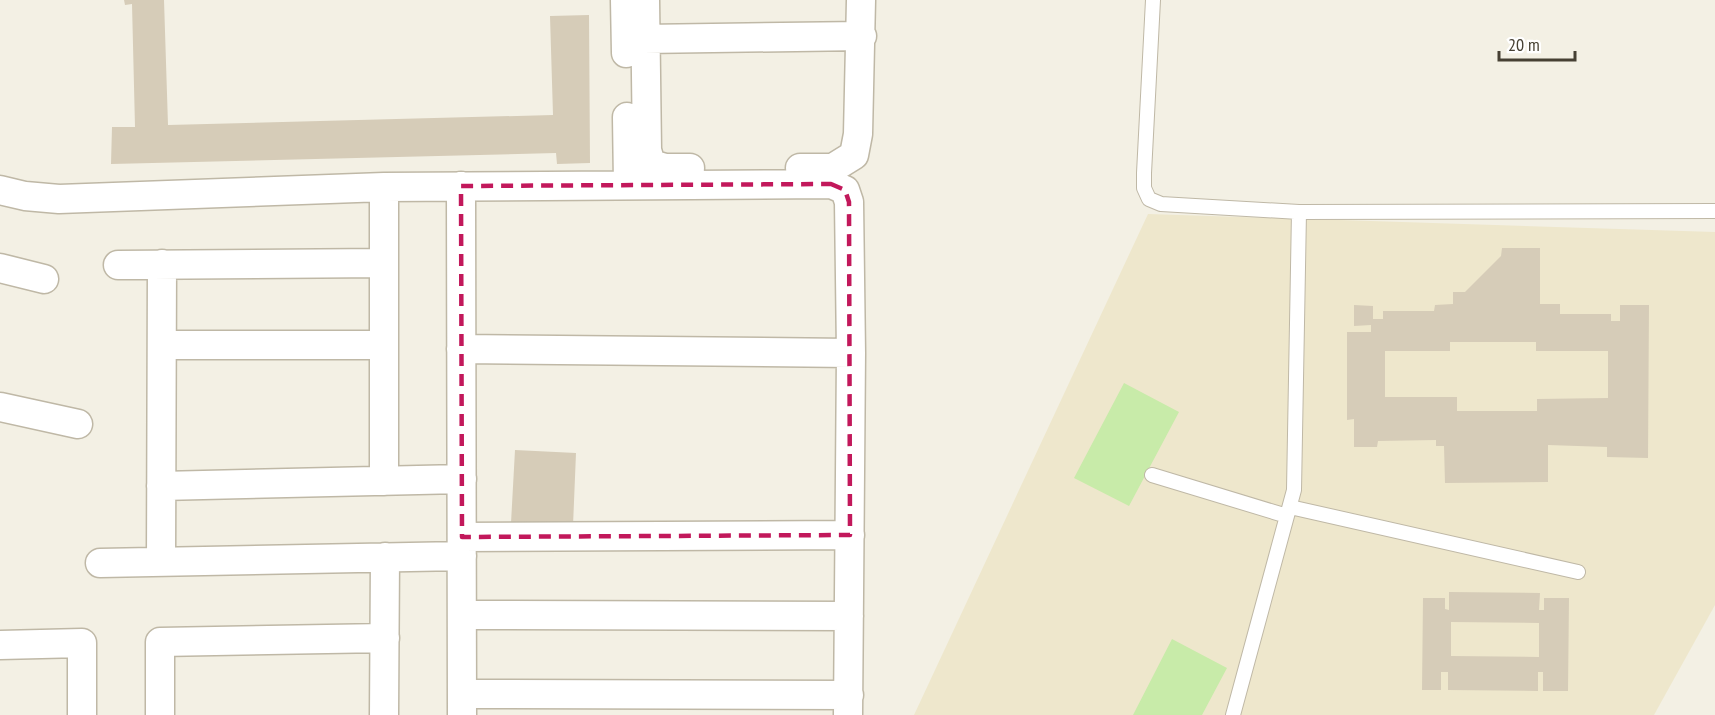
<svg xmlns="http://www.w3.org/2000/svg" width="1715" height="715" viewBox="0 0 1715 715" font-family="'PT Sans Narrow',sans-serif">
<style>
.education{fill:#eee7cc}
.green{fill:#c8eba9}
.building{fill:#d6ccb8;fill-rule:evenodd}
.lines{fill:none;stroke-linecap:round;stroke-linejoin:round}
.lane-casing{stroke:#bfb8a6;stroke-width:16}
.street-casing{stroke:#bfb8a6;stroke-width:31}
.lane{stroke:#fff;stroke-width:14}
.street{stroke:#fff;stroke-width:28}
.marked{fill:none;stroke:#c2185b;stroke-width:4.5;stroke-dasharray:12 8;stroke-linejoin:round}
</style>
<rect width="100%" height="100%" fill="#f3f0e4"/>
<path class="education" d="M1148,214l567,18v373l-61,110h-740z"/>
<path class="green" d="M1124,383l55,29 -50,94 -55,-28z
M1172,639l55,29 -25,47h-69z"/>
<path class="building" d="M124,0h40l4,125 385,-10 -3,-99 39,-1 1,148 -33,1 -1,-11 -445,11 1,-37h23l-3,-123 -7,1z
M1502,248h38v56h20v10h51v7h9v-16h29l-1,153 -41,-1v-10l-59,-2v37l-103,1 -1,-37h-8v-6l-58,1 -1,6h-23v-28l-7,1v-88h24v-7l-17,1v-21l19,1v13h10v-8h51l1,-6 18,-1v-12h12l36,-36zM1450,342h86v9h72v47l-71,1v12h-80v-14h-72v-46h65z
M515,450l61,3 -3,73 -62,-3z
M1449,592l91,1 -1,17h5v-12h25l-1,93h-25v-19h-5v19l-90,-1v-18h-7v18h-19l1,-92h22v11l4,1zM1451,622l88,1v34l-88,-1z"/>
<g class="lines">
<defs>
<path id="lane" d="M1153,0l-9,173v15l5,11 12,5 138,8 -5,278 -61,225
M1299,212l416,-1
M1152,475l135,41
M1290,507l288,65"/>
<path id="street" d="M625,0l1,53
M645,0l2,150 4,14 14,4h25
M644,39l218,-3
M627,117l1,67
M800,168h33l21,-13 4,-21 3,-134
M461,186l1,529
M384,187v294
M0,190l25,6 34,3 325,-12 447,-3 14,6 4,12 2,151 -3,362
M118,265l266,-2
M0,268l44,11
M162,345h222
M461,349l390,4
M0,407l78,17
M161,486l301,-7
M462,537l388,-2
M161,562l1,-298
M100,563l362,-7
M462,615l387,1
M0,645l82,-2v72
M463,694l386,1
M160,715v-73l225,-4
M384,715l1,-158"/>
</defs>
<use href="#lane" class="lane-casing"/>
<use href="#street" class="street-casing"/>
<use href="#lane" class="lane"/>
<use href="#street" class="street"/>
</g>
<path class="marked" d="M831,184l14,6 4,12 1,333 -388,2 -1,-351z"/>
<path d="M1499 51v9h76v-9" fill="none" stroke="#464033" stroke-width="3"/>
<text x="1508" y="51" font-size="18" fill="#464033" stroke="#ffffff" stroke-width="4.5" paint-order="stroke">20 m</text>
</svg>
